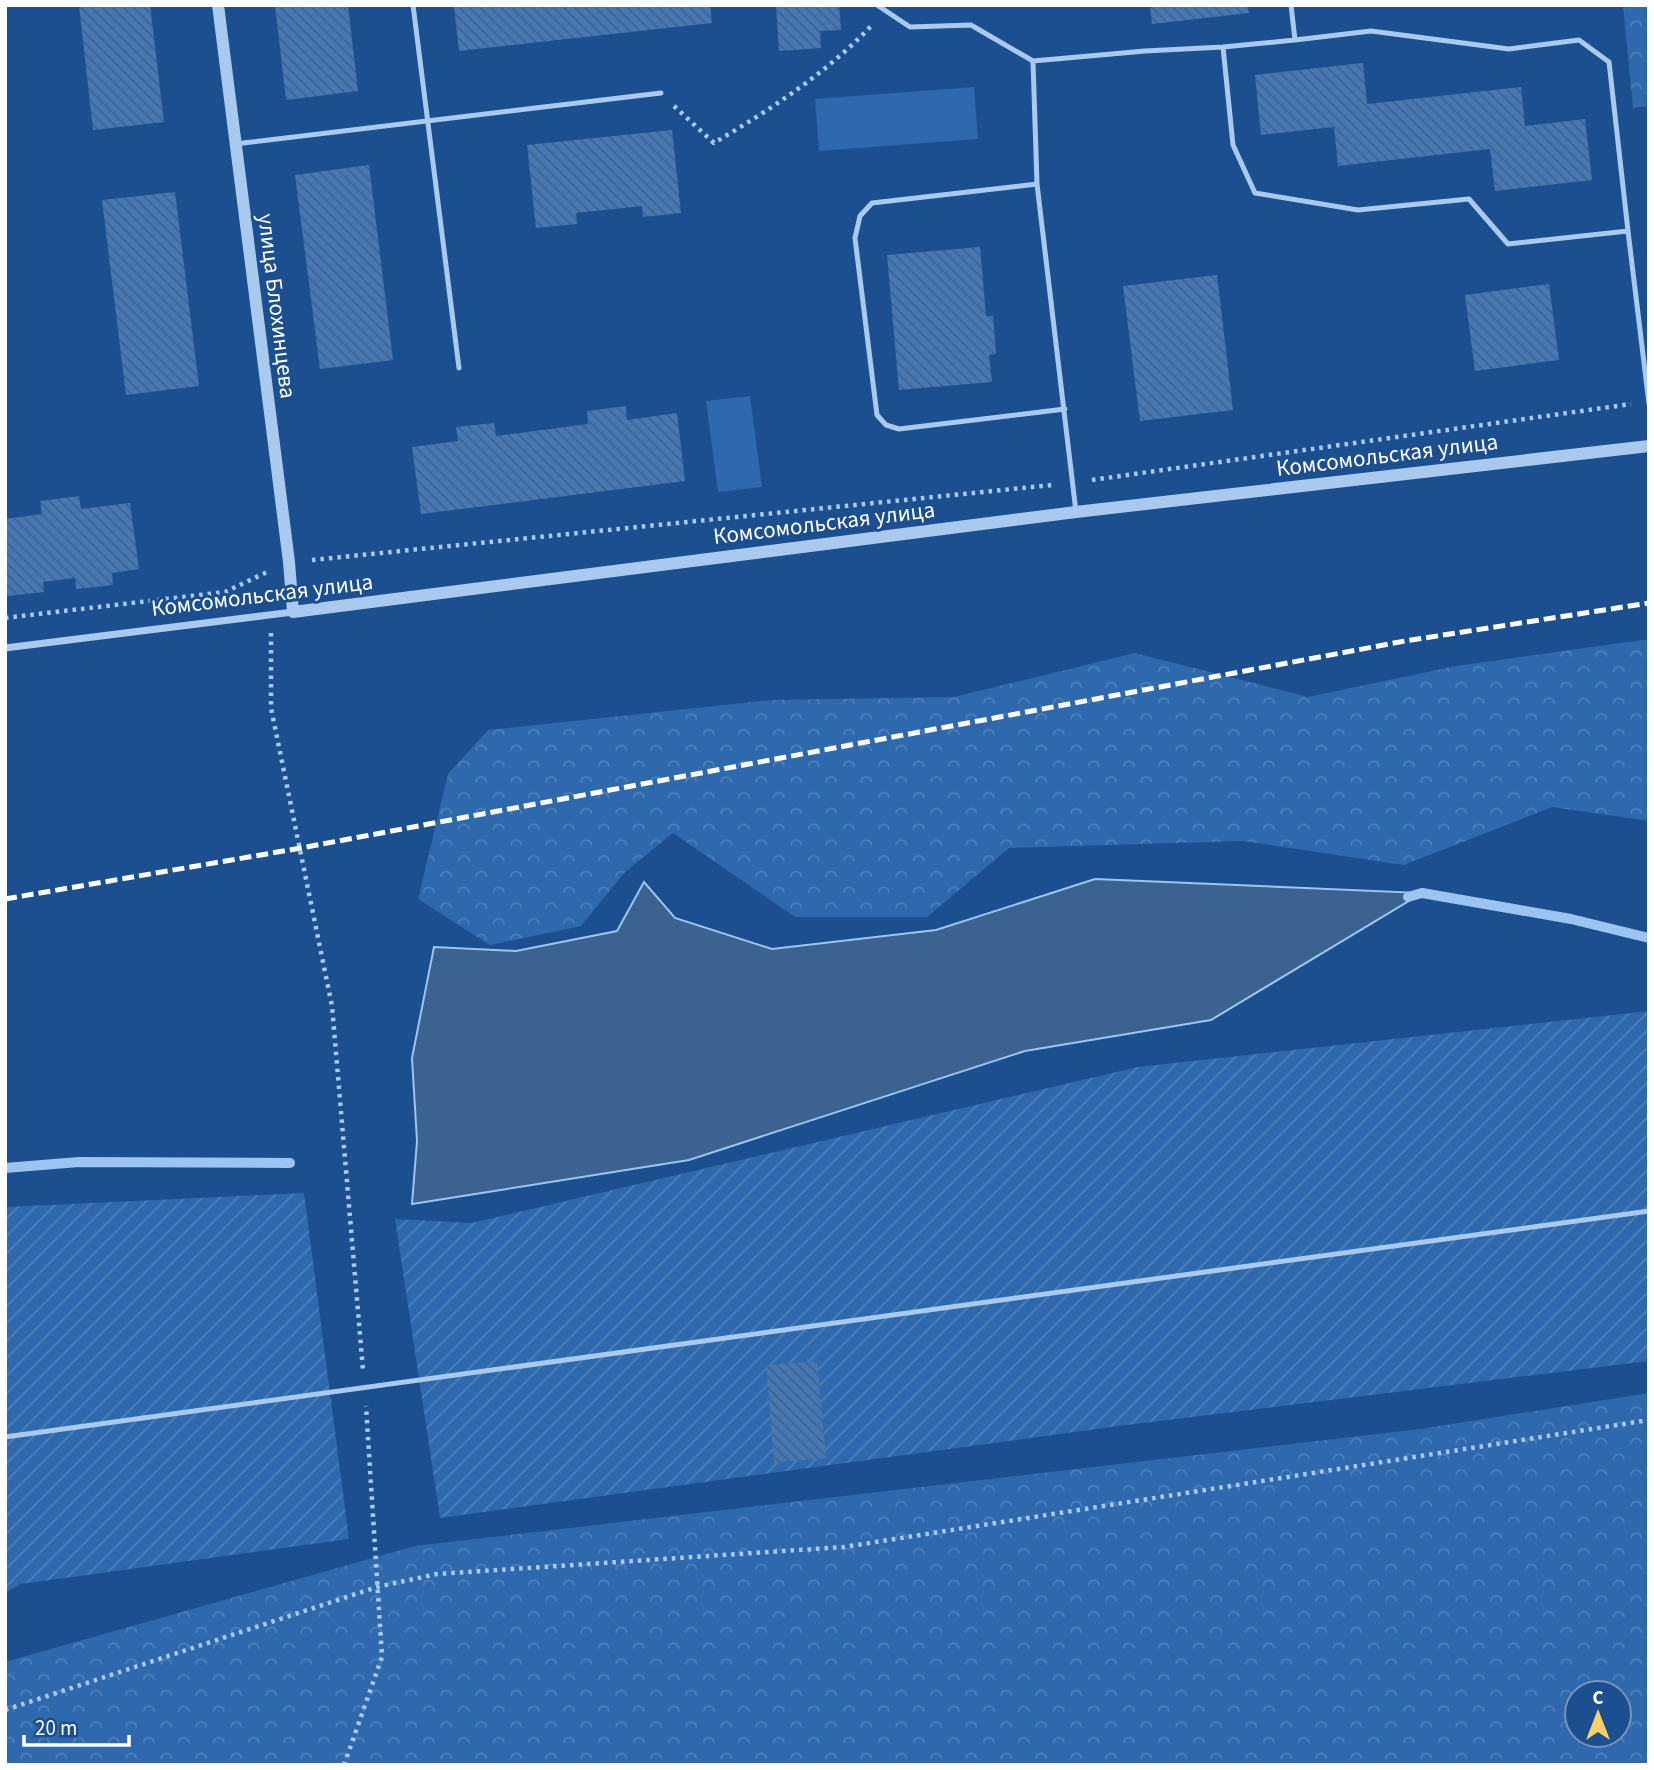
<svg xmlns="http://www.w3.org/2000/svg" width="1654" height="1770" viewBox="0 0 1654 1770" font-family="'Source Sans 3',sans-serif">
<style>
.forest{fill:url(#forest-crowns);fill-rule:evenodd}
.park{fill:#2e69ad}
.garden{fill:url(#garden-furrows)}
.water{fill:#3c6290;stroke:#9cc4f0;stroke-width:2}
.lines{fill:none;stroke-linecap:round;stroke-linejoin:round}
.stream{stroke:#9cc4f0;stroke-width:10}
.building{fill:url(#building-back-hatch)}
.path{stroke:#a9c9ee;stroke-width:4.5;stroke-dasharray:3.5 5;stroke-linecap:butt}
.service{stroke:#a9c9ee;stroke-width:5}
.minor{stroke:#a9c9ee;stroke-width:7}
.tertiary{stroke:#a9c9ee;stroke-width:12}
.rail{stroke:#fff;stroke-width:5;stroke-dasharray:12 5;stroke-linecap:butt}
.labels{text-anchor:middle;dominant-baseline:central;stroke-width:6;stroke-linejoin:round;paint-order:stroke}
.street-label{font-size:23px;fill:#fff;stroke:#1b4f8f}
</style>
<defs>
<pattern id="forest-crowns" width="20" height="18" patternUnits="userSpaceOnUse" patternTransform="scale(1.75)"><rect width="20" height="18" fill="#2e69ad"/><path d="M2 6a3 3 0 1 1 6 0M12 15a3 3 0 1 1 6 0" fill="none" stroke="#4d80b9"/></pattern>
<pattern id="garden-furrows" width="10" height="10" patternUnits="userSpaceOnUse" patternTransform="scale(1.75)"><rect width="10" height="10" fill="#2e69ad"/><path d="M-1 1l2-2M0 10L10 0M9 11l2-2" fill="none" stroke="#4d80b9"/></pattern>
<pattern id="building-back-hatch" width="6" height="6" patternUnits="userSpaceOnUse" patternTransform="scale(1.75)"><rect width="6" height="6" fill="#4478b7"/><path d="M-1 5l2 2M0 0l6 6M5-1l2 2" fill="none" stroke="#486282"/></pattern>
</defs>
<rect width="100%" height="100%" fill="#1b4f8f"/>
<path class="forest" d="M1623,5h26v101l-16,2z
M1649,639v182l-97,-14 -148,58 -161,-24 -234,7 -82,69h-132l-122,-84 -49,40 -43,53 -91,19 -72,-46 30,-125 40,-44 284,-30 182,-3 181,-44 173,44 148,-31z
M1649,1393v372h-1644v-103l410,-116 1005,-117zM1577,1693h42v42h-42z"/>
<path class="park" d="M974,87l4,52 -159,12 -4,-52z
M750,396l12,91 -44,5 -12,-91z"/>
<path class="garden" d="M1649,1011v350l-530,65 -679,92 -45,-299 77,4 666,-156z
M304,1193l45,346 -328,45 -16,9v-386z"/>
<path class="water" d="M1095,879l327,14 -211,127 -186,31 -336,109 -277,44 5,-63 -5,-83 22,-111 82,4 101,-20 27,-49 31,36 97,31 164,-19z"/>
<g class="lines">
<path class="stream" d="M1408,897l14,-4 149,26 78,19
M5,1168l74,-6 211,1"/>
</g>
<path class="building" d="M79,5h71l14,117 -71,8z
M275,5h73l10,86 -72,9z
M473,5h237l2,18 -253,28 -5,-44z
M776,5h63l2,25 -21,1 1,17 -42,3z
M1150,5h98l1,8 -97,11z
M1363,63l4,41 154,-17 4,39 60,-7 7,61 -97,11 -5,-42 -152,17 -4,-39 -73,8 -6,-60z
M672,130l9,83 -38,4 -1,-11 -66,7 1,11 -41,4 -9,-83z
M369,165l24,195 -73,9 -25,-194z
M175,192l24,194 -73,9 -24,-195z
M980,247l6,69h7l3,38 -7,1 3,27 -93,8 -12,-135z
M1217,275l16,135 -93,11 -17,-135z
M1549,284l10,76 -84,11 -10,-76z
M626,406l1,14 50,-7 8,68 -264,33 -9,-67 46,-6 -2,-14 38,-4 2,13 92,-12 -1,-13z
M79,496l2,13 49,-6 9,66 -27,4 1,12 -37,4 -1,-11 -32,4 1,10 -37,4 -2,-77 37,-5 -2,-13z
M817,1361l9,97 -52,5 -8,-98z"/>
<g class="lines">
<path class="path" d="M674,106l40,37c57,-34 113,-70 159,-119
M1092,480l539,-76
M312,560l740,-75
M5,618l220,-26 42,-20
M271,633v75l61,298 31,364
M5,1710l372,-123 60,-13 407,-27 805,-127
M344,1765l38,-108 -16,-251"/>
<path class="service" d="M413,5l46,363
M877,5l33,22 61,-2 62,36 112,-10 78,-4 10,98 22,48 103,17 111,-11 39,45 120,-13 21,173
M1291,5l4,35 76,-9 138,18 70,-9 30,22 19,169
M1223,47l72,-7
M1033,61l4,123 39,328
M235,144l426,-51
M1037,184l-165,19 -12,13 -5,22 22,177 9,10 13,4 166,-20
M5,1437l1644,-226"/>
<path class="minor" d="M5,648l288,-36"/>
<path class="tertiary" d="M218,5l71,557 4,50 783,-100 573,-66"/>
<path class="rail" d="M5,899l296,-51 1104,-207 244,-38"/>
</g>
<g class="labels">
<g class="street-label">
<text transform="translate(277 306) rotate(83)">улица Блохинцева</text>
<text transform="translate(1387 455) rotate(-7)">Комсомольская улица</text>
<text transform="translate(824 523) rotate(-7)">Комсомольская улица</text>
<text transform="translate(262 595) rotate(-7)">Комсомольская улица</text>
</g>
</g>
<rect width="1654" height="1770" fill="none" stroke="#ffffff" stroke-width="14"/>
<g transform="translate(1598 1714)"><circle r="33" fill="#1b4f8f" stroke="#7695bc" stroke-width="2"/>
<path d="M0-5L12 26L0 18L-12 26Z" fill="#ffd166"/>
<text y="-10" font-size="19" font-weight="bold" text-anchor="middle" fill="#ffffff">С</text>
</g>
<path d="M24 1735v10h105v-10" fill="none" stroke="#ffffff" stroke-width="3.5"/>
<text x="35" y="1735" font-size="21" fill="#ffffff" stroke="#1b4f8f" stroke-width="5" paint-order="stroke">20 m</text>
</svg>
